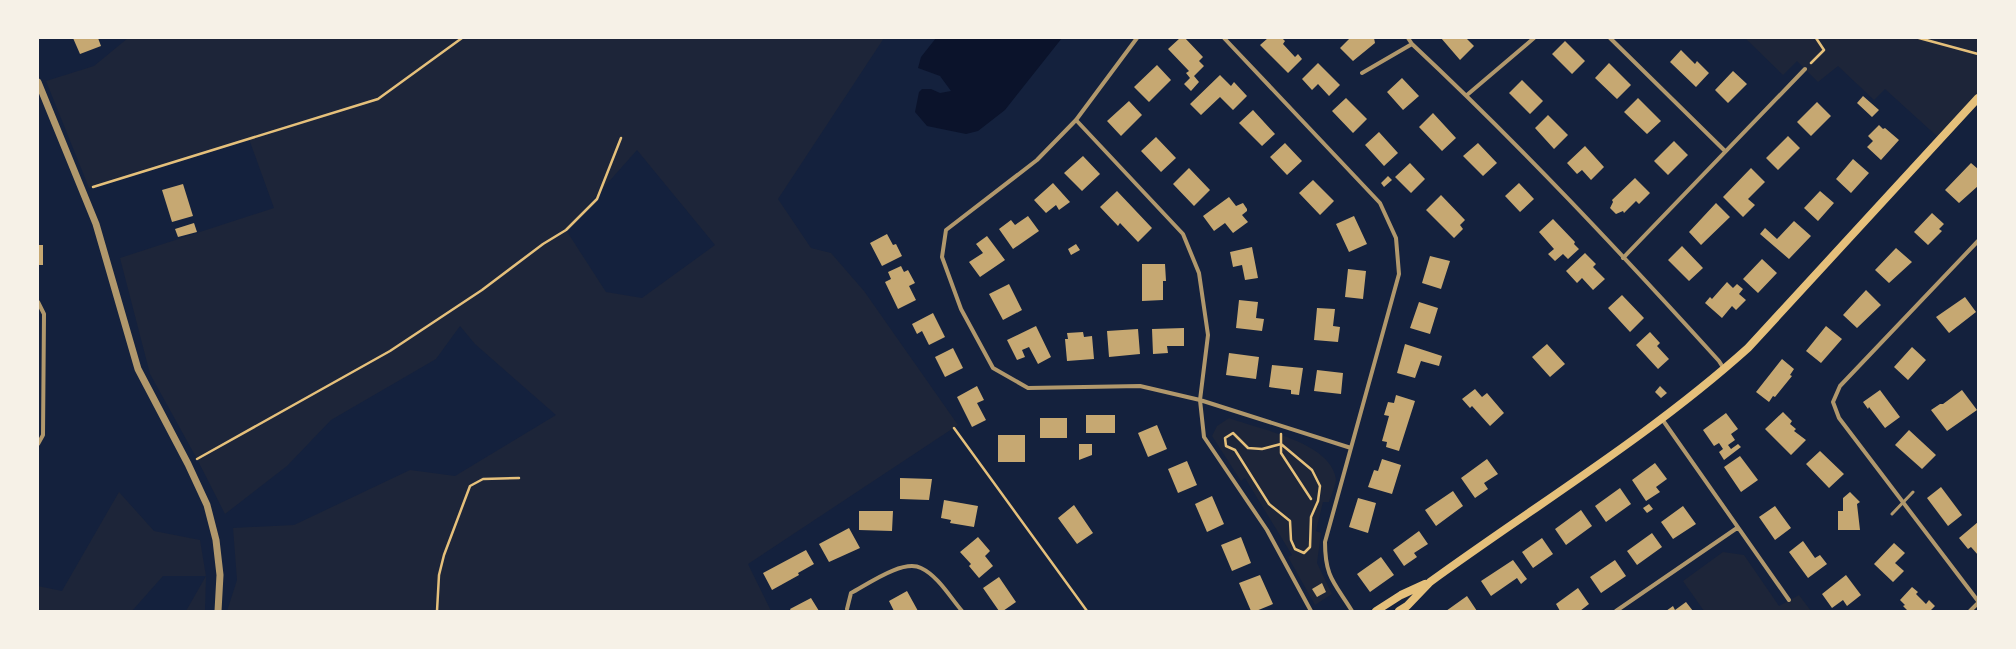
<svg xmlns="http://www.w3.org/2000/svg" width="2016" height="649" viewBox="0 0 2016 649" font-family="Lato,sans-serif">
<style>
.green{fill:#1d2539;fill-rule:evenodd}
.water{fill:#0b132b}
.building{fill:#c6a872}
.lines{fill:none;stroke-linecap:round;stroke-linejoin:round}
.path{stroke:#e5c07b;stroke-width:2.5}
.service{stroke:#b1986c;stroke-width:3}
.minor{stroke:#b1986c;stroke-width:4}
.tertiary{stroke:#b1986c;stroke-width:7}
.secondary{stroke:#e5c07b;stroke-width:8}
</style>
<rect width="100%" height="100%" fill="#14213d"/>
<path class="green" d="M128,38h756l-106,161 33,49 20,5 33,38 94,134 -210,139 23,47h-544l10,-31 -4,-52 61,-3 116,-55 45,6 101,-61 -81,-71 -15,-18 -24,33 -105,61 -44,46 -62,48 -28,-55 -47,-85 -30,-116 154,-50 -25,-69 -160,49 -43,-107 48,-15zM637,150l78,95 -73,53 -36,-6 -40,-62z
M1745,38h233v60l-38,41 -55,-50 -11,11 -36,-34 -20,16 -21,-21 -14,14z
M1229,418c29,11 102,24 107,61 0,6 -5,17 -7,23h-6l-7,29 5,2 -4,30 15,31 -17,11 -27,-48 4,-2 -47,-77 -4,3 -29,-45 5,-10z
M119,492l35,39 46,9 6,36 -1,35h-19l20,-35h-43l-31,35h-94v-25l24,5z
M1723,552l21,3 35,51 20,-11 12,16h-107l-21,-30z"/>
<path class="water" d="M936,38h126l-57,72 -27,21 -12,3 -39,-8 -12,-14 4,-20 3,-3h9l9,4 11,-2 -11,-15 -22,-8 3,-11z"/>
<path class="building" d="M73,38h25l3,8 -21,8z
M1180,38h5l18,19 -4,4 5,5 -10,10 5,6 -8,9 -7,-7 6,-6 -4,-5 3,-2 -21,-22z
M1268,38h14l3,3 -2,3 12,13 3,-3 4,5 -14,14 -28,-28z
M1350,38h24l1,5 -22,18 -13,-13z
M1441,38h25l8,8 -14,14z
M1565,41l20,20 -13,13 -20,-20z
M1681,50l14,14 2,-3 12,12 -13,14 -26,-25z
M1318,63l22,22 -11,11 -11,-12 -6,6 -10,-11z
M1609,63l22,22 -14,14 -22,-21z
M1157,65l14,15 -22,22 -15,-15z
M1733,71l14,13 -19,19 -13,-13z
M1220,75l11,11 3,-4 13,14 -14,14 -13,-13 -19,18 -11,-11z
M1402,78l17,18 -16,14 -16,-18z
M1522,80l21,21 -13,13 -21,-21z
M1863,96l16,14 -7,7 -15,-14z
M1346,98l21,21 -14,14 -21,-22z
M1638,98l23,23 -14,13 -23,-22z
M1129,101l13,14 -21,21 -14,-15z
M1817,102l14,14 -20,20 -14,-14z
M1253,110l22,24 -13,12 -23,-23z
M1433,113l23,25 -14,13 -23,-24z
M1548,115l20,20 -14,14 -19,-21z
M1879,125l4,4 2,-1 14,12 -18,20 -14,-13 6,-6 -5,-5z
M1379,132l19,21 -14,13 -19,-21z
M1788,136l12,12 -22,22 -12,-12z
M1156,137l20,21 -15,14 -20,-21z
M1674,141l14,14 -20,20 -14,-14z
M1285,143l17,18 -15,14 -17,-18z
M1478,143l19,20 -14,13 -20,-20z
M1585,146l19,21 -13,13 -9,-10 -5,4 -10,-11z
M1083,156l17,18 -18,17 -18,-18z
M1853,159l16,14 -18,20 -15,-14z
M1410,163l15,16 -14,14 -16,-16z
M1971,163l7,6v17l-19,17 -14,-13z
M1189,168l21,22 -16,16 -21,-22z
M1751,168l14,14 -17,17 7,6 -12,12 -20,-20z
M1388,176l4,4 -8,7 -3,-4z
M1635,178l15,15 -11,11 -3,-3 -12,12 -1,-2 -7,3 -6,-6 3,-6 -1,-2z
M1313,180l21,21 -14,14 -21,-22z
M1053,183l17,19 -11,8 -3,-5 -10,8 -12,-13z
M1519,183l15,16 -14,13 -15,-16z
M183,184l10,32 -21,6 -10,-32z
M1117,191l35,37 -14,14 -18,-19 -2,3 -18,-19z
M1820,191l14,12 -16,18 -14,-13z
M1441,195l24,25 -5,5 3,4 -9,9 -28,-28z
M1229,197l7,9 7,-3 4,6v2l-5,4 6,7 -15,11 -8,-10 -11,8 -11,-15z
M1716,203l14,14 -29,28 -12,-13z
M1932,213l12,11 -5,5 3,2 -14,14 -14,-13z
M1028,216l11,15 -26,18 -14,-20 12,-9 4,5z
M1354,216l13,28 -18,8 -13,-28z
M1553,219l22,23 -1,2 5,5 -11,10 -5,-5 -8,7 -7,-7 6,-5 -15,-17z
M1794,221l17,15 -22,23 -29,-25 5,-6 12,11z
M194,223l3,9 -19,5 -3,-8z
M887,234l6,11 3,-1 6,12 -20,10 -12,-23z
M987,236l18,24 -25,17 -11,-15 14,-9 -7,-9z
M1076,244l4,6 -9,5 -3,-6z
M38,245h5v20h-5z
M1682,246l21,22 -14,13 -21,-21z
M1252,247l6,31 -13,2 -3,-15 -9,2 -3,-15z
M1896,248l16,14 -23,21 -14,-13z
M1585,253l11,11 -3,3 12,12 -12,11 -11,-12 -5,5 -11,-12z
M1430,256l20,5 -9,28 -19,-6z
M1762,259l15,14 -19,20 -15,-14z
M1142,264h23l1,17h-3v19l-21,1z
M901,266l3,6 4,-2 7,13 -6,3 7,14 -18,9 -13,-27 6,-3 -3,-7z
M1348,269l18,2 -3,28 -18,-2z
M1727,282l6,6 4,-4 6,5 -4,5 7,6 -10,10 -4,-4 -10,12 -17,-15 5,-6 2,2z
M1009,284l13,26 -19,10 -14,-26z
M1866,290l15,15 -24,23 -14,-13z
M1622,295l22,23 -14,14 -22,-24z
M1965,297l11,15 -27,21 -13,-16z
M1239,300l19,2 -2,16 8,1 -2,12 -26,-3z
M1419,302l19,6 -8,26 -20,-6z
M1317,308l18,1 -2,17 7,1 -2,15 -24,-2z
M933,313l12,24 -16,8 -7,-14 -5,3 -5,-10z
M1036,326l15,31 -13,7 -9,-17 -7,3 3,7 -8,3 -10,-20z
M1826,326l16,13 -21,24 -15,-12z
M1184,328v18h-17l1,7 -15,1 -1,-25z
M1138,329l2,25 -31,3 -2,-26z
M1083,332l1,5 8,-1 2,23 -27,2 -2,-22h3l-1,-6z
M1650,332l10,11 -3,3 12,13 -11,10 -22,-24z
M1405,344l37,12 -3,10 -18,-5 -6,17 -18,-5z
M1547,344l18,20 -15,13 -18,-20z
M1912,347l14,13 -18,20 -14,-13z
M953,348l10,20 -18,9 -10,-20z
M1229,353l30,4 -3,22 -30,-4z
M1782,359l12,10 -4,6 2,1 -17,21 -2,-1 -4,6 -13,-10z
M1272,365l31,3 -4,27 -8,-1v-4l-22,-3z
M1317,370l26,3 -2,21 -27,-3z
M977,386l7,14 -7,3 9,17 -14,7 -15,-30z
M1660,386l7,7 -6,5 -6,-6z
M1475,389l7,8 5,-4 17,20 -14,13 -18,-20 -2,2 -8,-9z
M1880,390l20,27 -15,11 -16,-21 -1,2 -5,-7z
M1962,390l15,20 -30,21 -16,-21 9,-6h3z
M1396,395l19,6 -16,50 -13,-4 1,-5 -5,-1 7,-25 -5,-1 4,-13 6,1z
M1783,412l9,9 -2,3 6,5 -2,2 12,9 -15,15 -26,-26z
M1726,413l12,16 -7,5 4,6 -7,5 3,4 7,-5 3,3 -17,13 -5,-8 4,-3 -4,-6 -5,3 -11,-16z
M1086,415h29v18h-29z
M1040,418h27v20h-27z
M1157,425l10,24 -19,8 -10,-24z
M1909,430l27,25 -14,14 -27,-24z
M998,435h27v27h-27z
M1079,444h13v11l-13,5z
M1820,451l24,23 -15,14 -23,-24z
M1740,456l18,24 -17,12 -17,-25z
M1382,459l19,6 -9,29 -24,-7 6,-17 4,1z
M1487,459l11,15 -14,9 4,6 -13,9 -14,-20z
M1187,461l10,24 -19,8 -10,-24z
M1655,463l12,16 -11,8 4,5 -14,9 -14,-21z
M900,478l32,1 -3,21 -29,-1z
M1941,487l21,28 -14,11 -21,-28z
M1620,488l11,16 -25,18 -11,-16z
M1453,491l10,15 -27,20 -11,-16z
M1850,492l10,10 -3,2 3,26h-22v-19h5v-13z
M1212,496l12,28 -17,8 -12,-28z
M1358,498l18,5 -8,30 -19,-6z
M944,500l34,6 -4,21 -24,-4 1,-3 -10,-2z
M1649,504l4,5 -6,4 -4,-5z
M1074,505l19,28 -16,11 -19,-26z
M1683,506l13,18 -23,15 -12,-17z
M1775,506l16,22 -16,12 -16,-23z
M1581,510l11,16 -26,19 -11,-16z
M859,511h34l-1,20 -33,-1z
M1978,522v33l-7,-8 -3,2 -9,-11z
M849,528l11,20 -31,14 -10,-18z
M1419,531l9,13 -14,9 3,4 -13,9 -11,-16z
M1652,533l10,14 -25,18 -10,-14z
M978,537l12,14 -5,5 8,10 -14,12 -10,-12 2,-2 -11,-12z
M1241,537l10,26 -19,8 -11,-26z
M1542,538l11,16 -20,14 -11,-16z
M1803,541l12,17 5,-3 7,9 -19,14 -19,-26z
M1894,543l11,10 -10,10 9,8 -11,11 -19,-18z
M806,550l8,14 -16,9 1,2 -27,15 -9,-17z
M1381,557l13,18 -24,17 -13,-18z
M1513,560l14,19 -6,5 -4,-6 -26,18 -10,-15z
M1615,560l11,16 -25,17 -11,-16z
M1260,575l13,29 -17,7h-5l-12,-28z
M1846,575l15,20 -14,11 -4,-6 -11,8 -10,-14z
M999,577l17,25 -13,9h-4l-16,-23z
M1322,583l4,9 -9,5 -5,-8z
M1912,587l6,5 -2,2 10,10 3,-4 6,6 -5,5h-22l-5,-5 2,-1 -5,-5z
M1578,588l11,16 -9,7h-20l-4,-7z
M907,591l11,20h-24l-5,-10z
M1467,596l10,15h-31z
M811,598l8,13h-28l-1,-2z
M1686,602l7,9h-27l7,-5 2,4z"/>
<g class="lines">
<path class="path" d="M1919,38l59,16
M1811,63l13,-13 -8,-12
M93,187l285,-88 84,-61
M954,428l133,183
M1233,433l15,15 14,1 19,-5 31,26 8,16 -2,15 -7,16 -1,30 -6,6 -9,-4 -4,-9 -1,-19 -21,-17 -34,-54 -9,-4 -1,-8z
M1281,434v19l30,46
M197,459l193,-108 92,-61 61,-46 23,-14 31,-31 24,-61
M437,611l2,-36 5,-20 26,-69 13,-7 36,-1"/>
<path class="service" d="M1892,514l21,-22"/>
<path class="minor" d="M1137,38l-61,82 -39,40 -91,70 -4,27 19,52 32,59 35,20 112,-2 60,14 151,48
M1224,38l156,165 16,35 3,36 -74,268c0,35 9,40 27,69
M1408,38l4,6
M1610,38l115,113
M1362,73l50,-29c107,100 208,208 307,317l5,8
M1467,95l67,-57
M1076,120l107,114 16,39 9,62 -8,65 4,37 63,93 44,81
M1978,241l-138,145 -7,16 6,16 139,183
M1623,258l182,-189
M38,302l6,12 -1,121 -5,9
M1662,419l127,181
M847,609l4,-16c17,-9 52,-34 70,-25 17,8 29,29 41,43
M1616,611l121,-83
M1970,611l8,-8"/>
<path class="tertiary" d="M38,82l58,142 42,145 50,95 19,41 9,35 4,35 -2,36"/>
<path class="secondary" d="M1376,611l25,-16 24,-11
M1399,611l8,-5 23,-24c106,-77 220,-146 318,-234l230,-250"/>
</g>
<rect width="2016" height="649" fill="none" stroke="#f6f1e7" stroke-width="78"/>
</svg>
